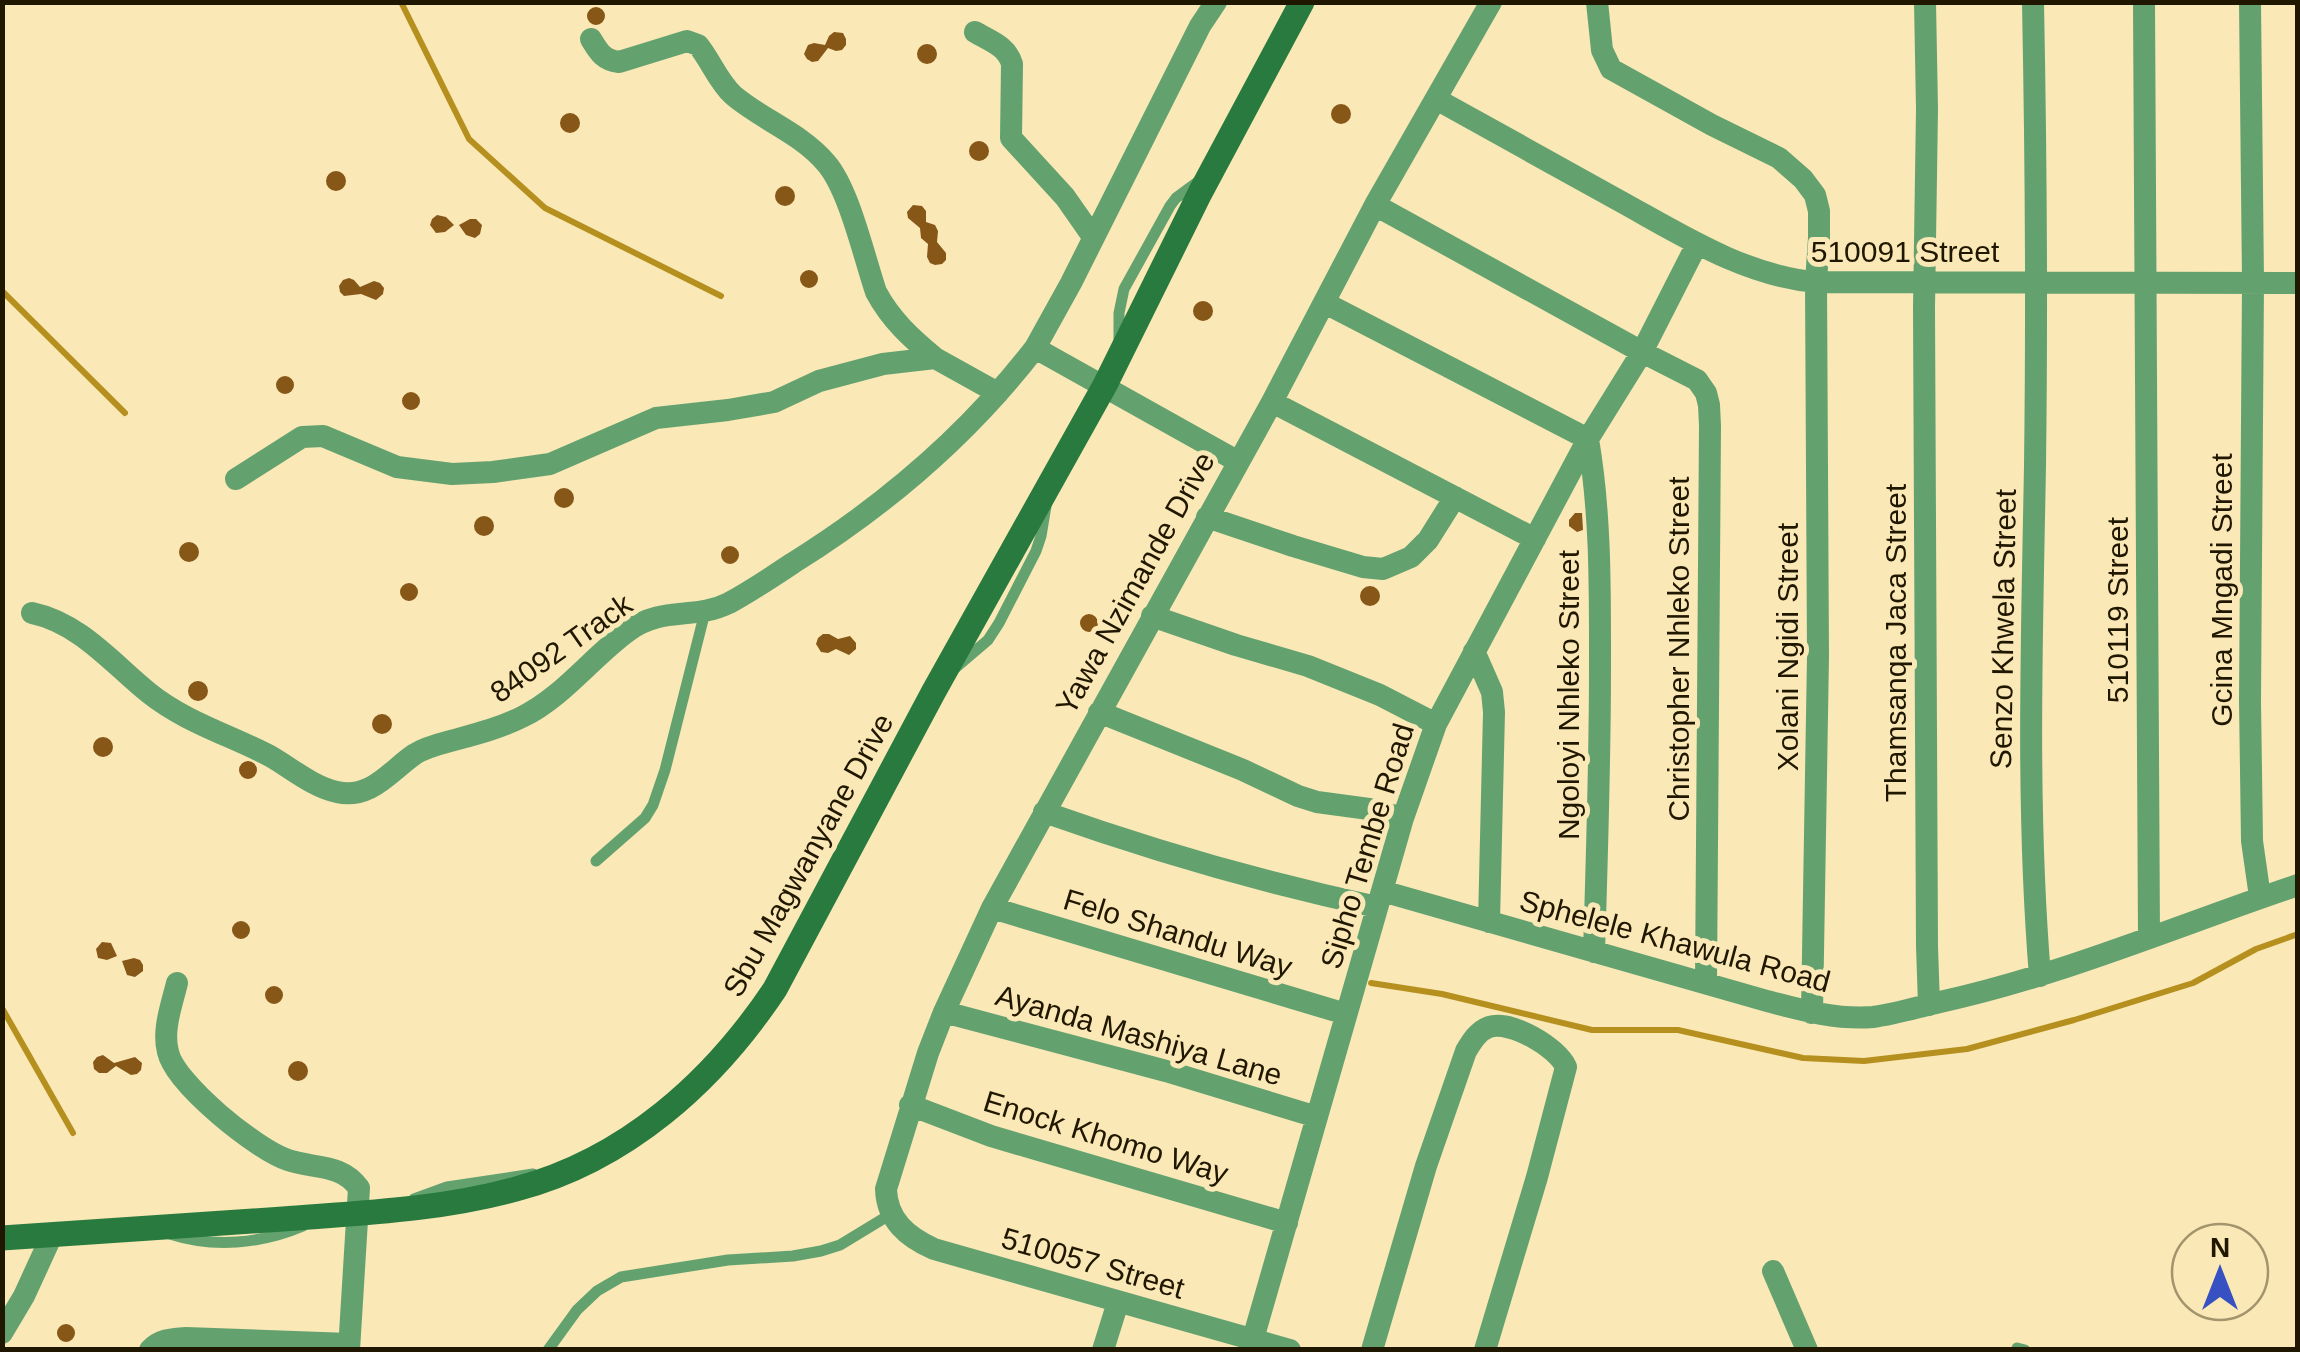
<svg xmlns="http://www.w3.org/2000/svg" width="2300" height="1352" viewBox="0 0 2300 1352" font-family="Helvetica,sans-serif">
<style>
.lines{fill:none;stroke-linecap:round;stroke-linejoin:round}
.stream{stroke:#b6901e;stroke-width:6}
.building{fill:#865717}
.lane{stroke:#63a26f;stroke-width:11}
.street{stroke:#63a26f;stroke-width:22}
.secondary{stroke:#287a3e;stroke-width:25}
.labels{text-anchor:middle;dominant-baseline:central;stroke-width:10;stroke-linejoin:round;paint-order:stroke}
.street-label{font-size:30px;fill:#201701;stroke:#fbe8b7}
</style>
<rect width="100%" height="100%" fill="#fbe8b7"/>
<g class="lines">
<path class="stream" d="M401,2l68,137 76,69 176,88
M2,291l123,122
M1371,983l71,11 150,36h86l125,28 61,3 103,-12 107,-29 119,-37 63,-34 42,-15
M2,1008l71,125"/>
</g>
<path class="building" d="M587 16a9 9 0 1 1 18 0a9 9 0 1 1-18 0Z
M834,32l9,1 3,6v6l-4,5 -6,1 -8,-3 -10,13 -6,1 -5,-3 -3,-5 4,-9 6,-2 11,2 4,-9z
M917 54a10 10 0 1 1 20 0a10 10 0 1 1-20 0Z
M1331 114a10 10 0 1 1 20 0a10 10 0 1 1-20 0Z
M560 123a10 10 0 1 1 20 0a10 10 0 1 1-20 0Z
M969 151a10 10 0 1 1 20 0a10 10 0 1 1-20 0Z
M326 181a10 10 0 1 1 20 0a10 10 0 1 1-20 0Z
M775 196a10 10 0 1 1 20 0a10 10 0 1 1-20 0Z
M913,205l9,1 4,5v11l9,3 3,6 -1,11 9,11v7l-4,4 -7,1 -5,-2 -3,-6 1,-13 -7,-6 -1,-10 -12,-10 -1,-6z
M437,215l9,2 8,8 -9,7 -9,1 -6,-8 2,-6z
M470,219h6l6,6 -2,9 -5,4 -9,-3 -7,-10z
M800 279a9 9 0 1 1 18 0a9 9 0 1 1-18 0Z
M349,278l5,2 6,7 14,-6 6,2 4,5 -1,6 -7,6 -15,-6 -17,2 -4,-4 -1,-6 4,-6z
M1193 311a10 10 0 1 1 20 0a10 10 0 1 1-20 0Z
M276 385a9 9 0 1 1 18 0a9 9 0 1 1-18 0Z
M402 401a9 9 0 1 1 18 0a9 9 0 1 1-18 0Z
M554 498a10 10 0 1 1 20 0a10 10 0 1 1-20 0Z
M1575,513h7l1,17 -6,2 -8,-6v-6z
M474 526a10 10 0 1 1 20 0a10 10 0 1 1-20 0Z
M179 552a10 10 0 1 1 20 0a10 10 0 1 1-20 0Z
M721 555a9 9 0 1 1 18 0a9 9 0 1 1-18 0Z
M400 592a9 9 0 1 1 18 0a9 9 0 1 1-18 0Z
M1360 596a10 10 0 1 1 20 0a10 10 0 1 1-20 0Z
M1080 623a9 9 0 1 1 18 0a9 9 0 1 1-18 0Z
M823,634h6l9,5 12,-3 6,7v6l-7,6 -13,-6 -8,4 -7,-1 -5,-8 2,-6z
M188 691a10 10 0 1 1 20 0a10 10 0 1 1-20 0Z
M372 724a10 10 0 1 1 20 0a10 10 0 1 1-20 0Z
M93 747a10 10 0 1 1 20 0a10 10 0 1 1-20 0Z
M239 770a9 9 0 1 1 18 0a9 9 0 1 1-18 0Z
M232 930a9 9 0 1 1 18 0a9 9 0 1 1-18 0Z
M102,942l9,1 6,13 -10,4 -9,-2 -2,-9z
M134,958l6,2 3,5v6l-8,6 -8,-2 -5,-14z
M265 995a9 9 0 1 1 18 0a9 9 0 1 1-18 0Z
M103,1055l11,8 21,-6 7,6 -1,7 -4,4 -6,1 -15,-9 -9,7h-8l-5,-4 -1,-7 4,-5z
M288 1071a10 10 0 1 1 20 0a10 10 0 1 1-20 0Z
M57 1333a9 9 0 1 1 18 0a9 9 0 1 1-18 0Z"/>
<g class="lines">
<path class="lane" d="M1119,342v-29l5,-24 46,-83 6,-8 23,-17
M954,669l34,-29 11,-17 37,-72 5,-15 5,-30
M596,861l49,-43 8,-13 12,-35 40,-158
M414,1199l33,-12 86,-13
M170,1234c43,14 91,10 133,-8
M2017,1348l8,2
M548,1350l29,-40 20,-19 24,-14 107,-17 65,-4 28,-5 19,-6 51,-31"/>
<path class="street" d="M1216,2l-16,24 -129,257 -36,65 202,113
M1597,2l5,48 9,19 101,56 67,33 24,21 12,16 4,16v27l-3,44 2,374 -6,357
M1925,2l2,107 -3,199 3,638 2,59
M2033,2c3,155 4,310 2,464 -3,170 -9,340 5,510
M2144,2l5,936
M2250,2l3,280 -3,419 2,140 8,56
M975,32c15,9 32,14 37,32l-1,74 54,59 28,40
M591,39c8,13 12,21 28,23l68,-21 11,4c13,16 20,36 35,50 29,25 68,38 93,68 23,26 38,94 50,129 15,28 35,46 59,66
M1436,99c61,34 121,67 182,101 62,34 126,76 198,82l482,1
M1375,205l267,147 55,28 9,13 3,12 1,21 -4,557
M1325,303l263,136c13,76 12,153 12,229 0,95 -3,189 -6,284
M1272,402l263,137
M236,479l66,-42 21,-1 74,31 55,7 41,-2 57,-8 106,-46 72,-8 46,-8 45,-21 64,-17 52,-6 63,35
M1207,517l86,29 70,21 20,2 28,-12 17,-17 27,-43
M32,613c48,10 81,51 117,80 36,29 81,42 121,63 21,12 43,31 67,36 34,8 54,-22 78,-38 13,-8 29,-11 43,-15 22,-6 44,-12 64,-22 41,-20 70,-60 106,-86 34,-25 67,-11 101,-28 22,-12 43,-26 64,-40 93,-58 175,-128 242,-215
M1152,616l84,29 72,21 72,29 56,29
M1474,651l18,41 2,20 -5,210
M1099,712l144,58 55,26 19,6 52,7 34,9
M1044,812c110,39 220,71 333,95
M1382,891l385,110c34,9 70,19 106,16 23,-3 45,-10 67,-15 123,-27 239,-77 358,-117
M992,908l354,106
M177,983c-5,21 -15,47 -9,69 7,32 89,98 120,108 26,9 53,3 71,28l-10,162
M944,1012l222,59 151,46
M910,1105l81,31 296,87
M1773,1271l34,79
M2,1333l22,-37 28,-61
M1253,1339l150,-521 33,-94 152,-285 54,-87 55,-108
M150,1350c10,-11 22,-11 36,-12l163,6
M1103,1350l15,-48
M1290,1350l-356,-101c-27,-12 -47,-29 -48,-60l42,-136 16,-41 48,-104 280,-506 103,-197 116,-203
M1372,1350l54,-184 40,-115c6,-10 12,-20 23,-24 22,-7 68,20 77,40l-29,110 -52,173"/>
<path class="secondary" d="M2,1238c94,-6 187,-13 281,-19 78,-6 157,-9 233,-30 110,-29 197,-107 259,-200l159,-298 171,-306 95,-192 102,-191"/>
</g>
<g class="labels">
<g class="street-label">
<text x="1905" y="251">510091 Street</text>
<text transform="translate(1135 583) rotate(-61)">Yawa Nzimande Drive</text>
<text transform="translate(2221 590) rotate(-90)">Gcina Mngadi Street</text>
<text transform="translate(2117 610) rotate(-90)">510119 Street</text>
<text transform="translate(2003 629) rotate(-89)">Senzo Khwela Street</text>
<text transform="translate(1895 643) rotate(-90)">Thamsanqa Jaca Street</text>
<text transform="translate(1787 647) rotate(-90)">Xolani Ngidi Street</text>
<text transform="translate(561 648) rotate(-35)">84092 Track</text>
<text transform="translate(1678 649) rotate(-90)">Christopher Nhleko Street</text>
<text transform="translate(1568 695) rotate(-90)">Ngoloyi Nhleko Street</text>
<text transform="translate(1367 846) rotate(-73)">Sipho Tembe Road</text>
<text transform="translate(808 855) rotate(-61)">Sbu Magwanyane Drive</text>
<text transform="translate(1178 933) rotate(17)">Felo Shandu Way</text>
<text transform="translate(1675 941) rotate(15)">Sphelele Khawula Road</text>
<text transform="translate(1139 1035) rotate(16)">Ayanda Mashiya Lane</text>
<text transform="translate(1106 1137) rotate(17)">Enock Khomo Way</text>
<text transform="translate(1093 1263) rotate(16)">510057 Street</text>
</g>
</g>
<rect width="2300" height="1352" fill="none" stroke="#201701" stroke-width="10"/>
<g transform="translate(2220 1272)"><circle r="48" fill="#fbe8b7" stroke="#a3946e" stroke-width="2.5"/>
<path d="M0-8L18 38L0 25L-18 38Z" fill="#3750c2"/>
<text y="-15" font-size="28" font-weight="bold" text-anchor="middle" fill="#201701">N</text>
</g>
</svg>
